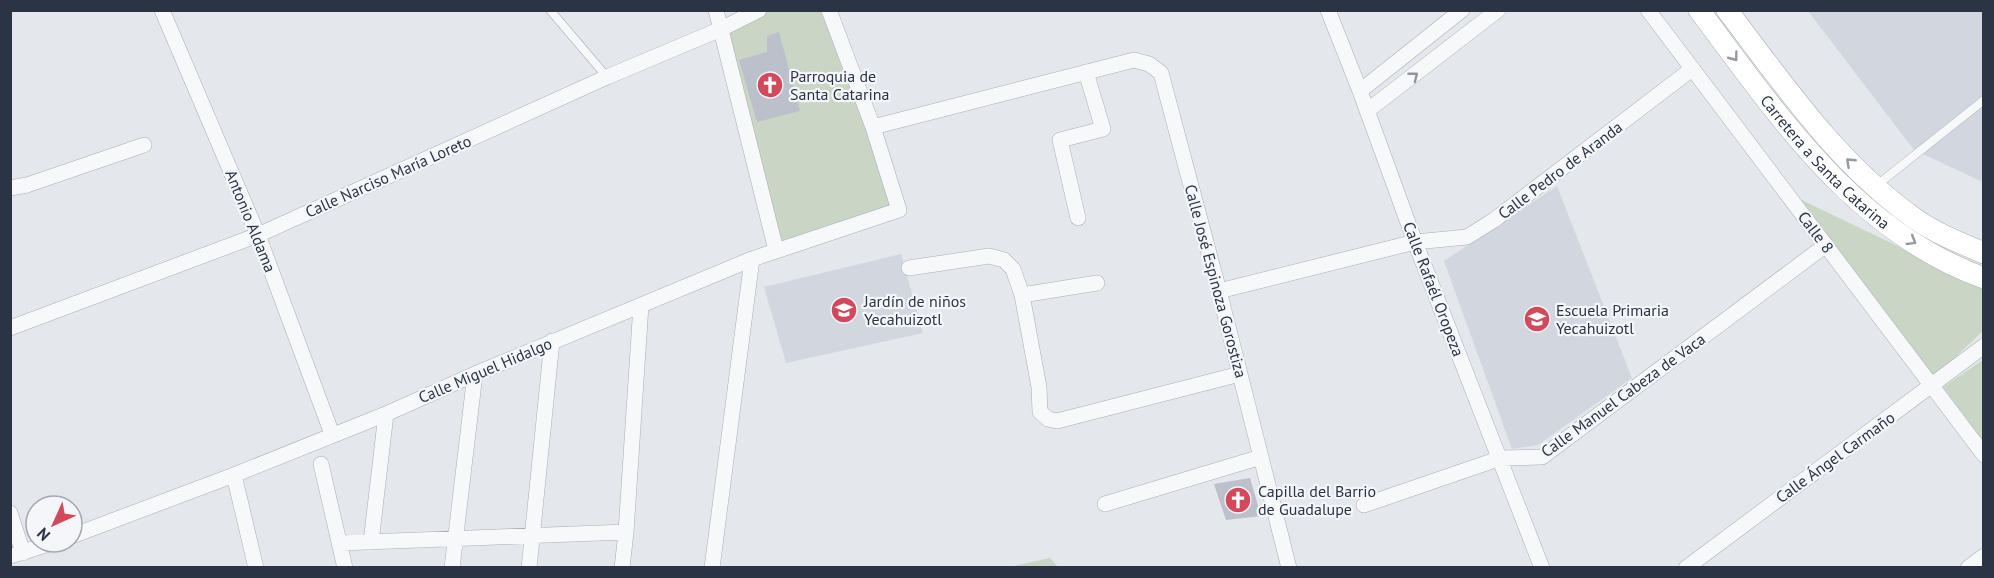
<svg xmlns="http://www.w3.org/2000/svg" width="1994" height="578" viewBox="0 0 1994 578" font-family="'PT Sans',sans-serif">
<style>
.built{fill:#d2d6de}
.green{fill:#c9d6c5}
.building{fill:#bbc0ca}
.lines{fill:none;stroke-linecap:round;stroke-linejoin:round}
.service-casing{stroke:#a9aeb7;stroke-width:9}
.minor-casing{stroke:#a9aeb7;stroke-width:16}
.secondary-casing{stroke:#a9aeb7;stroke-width:22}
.service{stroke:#f7f8fa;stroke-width:8}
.minor{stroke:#f7f8fa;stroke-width:15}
.secondary{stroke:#fff;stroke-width:21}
.oneway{stroke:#959aa2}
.oneway2{stroke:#9196a0}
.labels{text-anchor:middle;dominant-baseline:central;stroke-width:4.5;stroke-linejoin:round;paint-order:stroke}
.poi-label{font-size:16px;fill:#2b3445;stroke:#f4f6f9;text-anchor:start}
.street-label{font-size:16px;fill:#2b3445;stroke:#f4f6f9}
</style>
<rect width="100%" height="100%" fill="#e4e7ec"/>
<path class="built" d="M1808,11h175v171l-69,-32z
M1557,186l75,192 -94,67 -26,4 -68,-188z
M901,254l22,79 -137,30 -22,-76z"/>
<path class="green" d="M756,11h69l73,198 -114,38 -67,-219z
M1787,193l196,94v44l-54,51z
M1983,360v81l-40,-54z
M1050,558l8,9h-49z"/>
<path class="building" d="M779,32l21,79 -43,11 -18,-62 28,-8v-16z
M1250,478l11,38 -35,4 -12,-36z"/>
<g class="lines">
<defs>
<path id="service" d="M550,10l57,67
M1877,185l107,-85"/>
<path id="minor" d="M162,10l96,225 74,199
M716,10l60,240
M1328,10l32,81 55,151 127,326
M1648,10l336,445
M1360,91l102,-81
M1367,111l131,-101
M873,127l261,-67 15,4 12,9 58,218 70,277
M10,188l17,-3 117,-40
M1078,218l-18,-78 43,-11 -17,-57
M909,268l80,-12 15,4 9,9 9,26
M1097,283l-75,12 17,92 1,25 8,7 9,2 183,-47
M1219,291l196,-49 52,-5 27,-17 198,-151
M10,328l248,-93 349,-158 114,-48 38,-19
M321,464l24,104
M234,475l22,93
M1105,504l156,-47
M1364,505l137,-47 41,-1 284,-212
M10,513l13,40
M72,536l162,-61 152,-61 89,-40 277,-115 147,-49 -26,-83 -44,-117
M371,542l15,-128
M340,543l286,-11
M10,556l45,-14
M452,568l23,-194
M529,568l23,-227
M622,568l4,-36 15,-227
M712,568l40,-309
M1686,568l298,-222
M1968,568l16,-12"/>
<g id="secondary">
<path id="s1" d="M1699,10c79,105 155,221 285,268"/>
<path d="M1727,10c57,75 110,153 187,208 21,15 46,25 70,35"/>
</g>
</defs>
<use href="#service" class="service-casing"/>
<use href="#minor" class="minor-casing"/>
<use href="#secondary" class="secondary-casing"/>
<use href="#service" class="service"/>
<use href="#minor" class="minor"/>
<use href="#secondary" class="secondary"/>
</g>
<defs><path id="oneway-chevron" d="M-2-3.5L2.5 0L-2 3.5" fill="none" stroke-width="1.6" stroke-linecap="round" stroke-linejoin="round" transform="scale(1.5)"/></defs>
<g class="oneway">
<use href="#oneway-chevron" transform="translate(1734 57) rotate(53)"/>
<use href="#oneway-chevron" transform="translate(1850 162) rotate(-137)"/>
<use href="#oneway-chevron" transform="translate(1912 241) rotate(31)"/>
</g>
<use class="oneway2" href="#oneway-chevron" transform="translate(1414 76) rotate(-38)"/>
<defs>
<symbol id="church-disc" viewBox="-11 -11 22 22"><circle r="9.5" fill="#d1495b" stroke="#f4f6f9"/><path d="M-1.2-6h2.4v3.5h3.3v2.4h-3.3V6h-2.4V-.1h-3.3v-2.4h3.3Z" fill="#fff"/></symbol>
<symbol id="school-disc" viewBox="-11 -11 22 22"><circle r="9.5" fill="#d1495b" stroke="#f4f6f9"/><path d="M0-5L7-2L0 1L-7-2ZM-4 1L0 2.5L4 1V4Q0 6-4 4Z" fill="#fff"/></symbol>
</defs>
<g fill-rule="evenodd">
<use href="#church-disc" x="755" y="70" width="30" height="30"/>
<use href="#school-disc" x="829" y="295" width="30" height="30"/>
<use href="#school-disc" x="1522" y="304" width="30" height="30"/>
<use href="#church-disc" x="1223" y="485" width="30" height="30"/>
</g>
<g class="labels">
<g class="poi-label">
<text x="790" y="76">Parroquia de<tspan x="790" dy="18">Santa Catarina</tspan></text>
<text x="864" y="301">Jardín de niños<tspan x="864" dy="18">Yecahuizotl</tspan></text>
<text x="1556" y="310">Escuela Primaria<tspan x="1556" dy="18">Yecahuizotl</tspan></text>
<text x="1258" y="491">Capilla del Barrio<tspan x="1258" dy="18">de Guadalupe</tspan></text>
</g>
<g class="street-label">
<text stroke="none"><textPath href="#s1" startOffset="198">Carretera a Santa Catarina</textPath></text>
<text transform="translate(1560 170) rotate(-37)">Calle Pedro de Aranda</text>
<text transform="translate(388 176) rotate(-24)">Calle Narciso María Loreto</text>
<text transform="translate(251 221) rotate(68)">Antonio Aldama</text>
<text transform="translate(1816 232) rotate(53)">Calle 8</text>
<text transform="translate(1216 281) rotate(75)">Calle José Espinoza Gorostiza</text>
<text transform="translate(1434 289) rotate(69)">Calle Rafaél Oropeza</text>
<text transform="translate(485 370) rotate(-23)">Calle Miguel Hidalgo</text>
<text transform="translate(1623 395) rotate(-36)">Calle Manuel Cabeza de Vaca</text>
<text transform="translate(1835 457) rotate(-36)">Calle Ángel Carmaño</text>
</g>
</g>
<rect width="1994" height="578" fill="none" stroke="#2b3445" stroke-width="24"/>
<g transform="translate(54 524) rotate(225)"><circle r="28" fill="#f4f6f9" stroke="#a4a8b1" stroke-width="1.5"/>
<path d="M0-4.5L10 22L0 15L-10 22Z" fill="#d1495b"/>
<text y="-9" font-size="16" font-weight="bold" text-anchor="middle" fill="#2b3445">N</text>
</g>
</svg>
